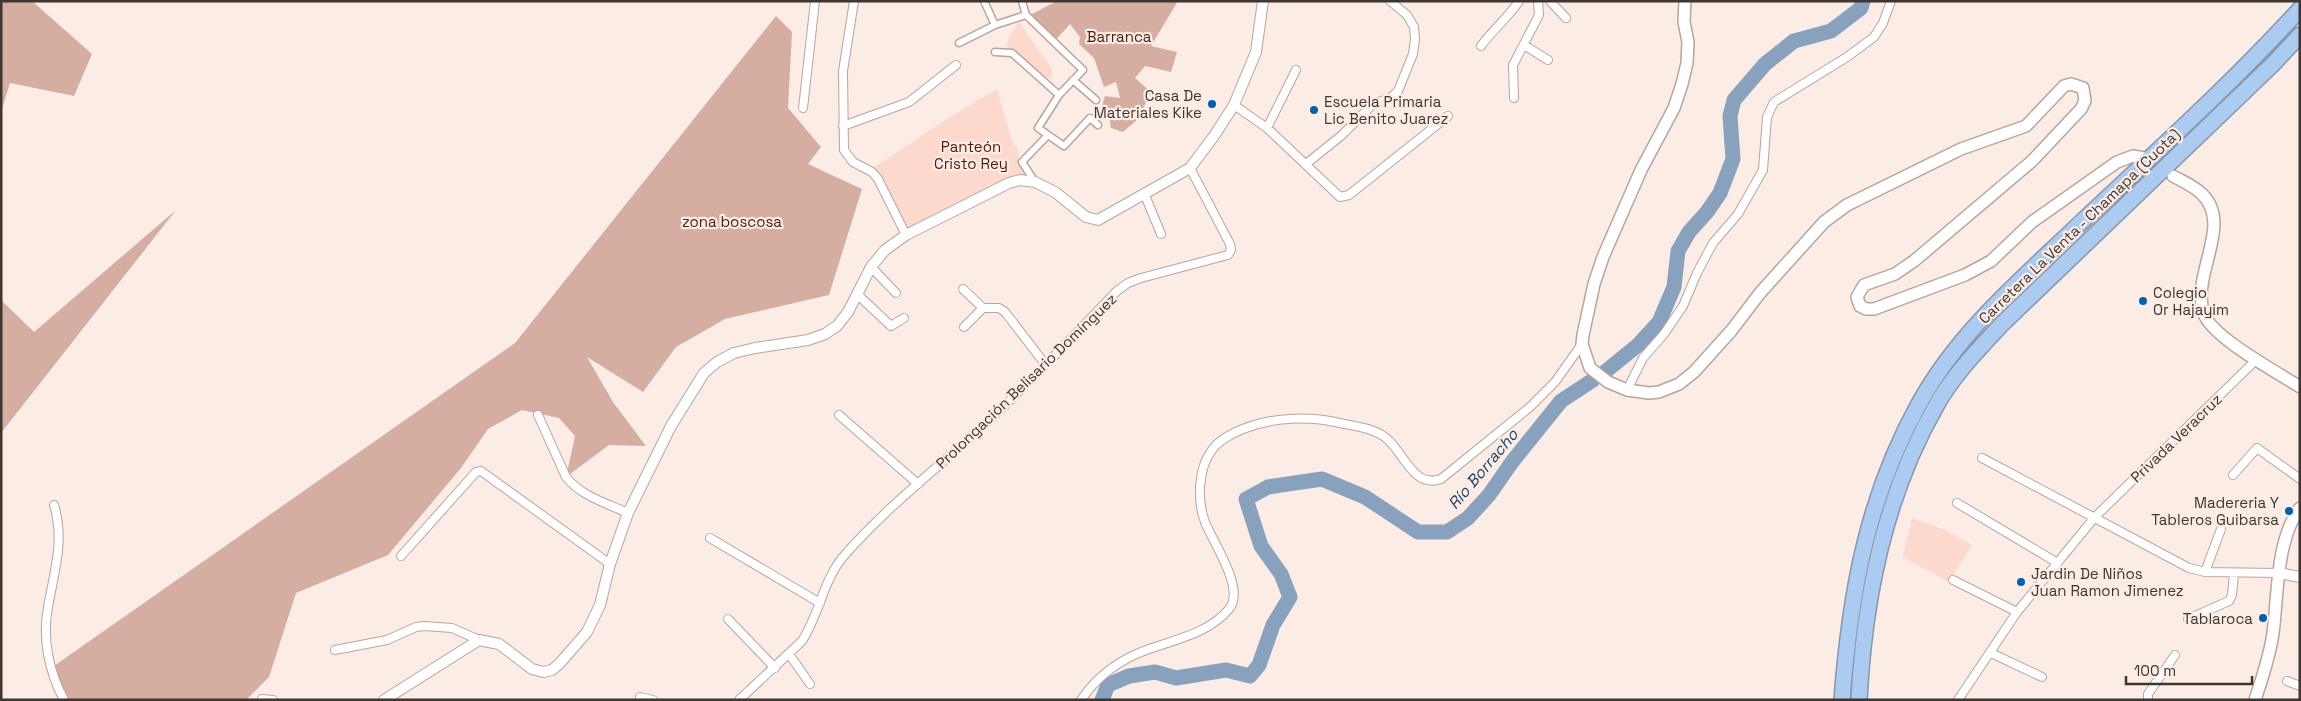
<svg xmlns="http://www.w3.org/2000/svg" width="2301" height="701" viewBox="0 0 2301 701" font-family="'Space Grotesk',sans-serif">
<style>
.green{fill:#fdd8cc}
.forest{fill:#d6aea1}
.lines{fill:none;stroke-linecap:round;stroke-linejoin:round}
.river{stroke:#88a1bd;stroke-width:15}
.pedestrian-casing{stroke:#bca39b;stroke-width:9}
.minor-casing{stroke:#bca39b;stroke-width:10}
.tertiary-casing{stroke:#bca39b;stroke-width:12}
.secondary-casing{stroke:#bca39b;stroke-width:14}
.motorway-casing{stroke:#8596ad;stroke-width:18}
.pedestrian{stroke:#fff;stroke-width:6}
.minor{stroke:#fff;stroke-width:8}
.tertiary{stroke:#fff;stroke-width:10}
.secondary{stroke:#fff;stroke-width:11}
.motorway{stroke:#abcbf0;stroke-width:15}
.poi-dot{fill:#0360ad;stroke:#fcece6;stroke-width:2}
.labels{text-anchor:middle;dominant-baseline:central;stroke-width:4.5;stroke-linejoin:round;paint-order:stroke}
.park-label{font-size:15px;fill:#4f1c0b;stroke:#fcece6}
.poi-label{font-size:15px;fill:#3f3531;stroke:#fcece6;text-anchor:end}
.street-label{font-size:15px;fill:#3f3531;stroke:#fcece6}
.water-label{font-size:16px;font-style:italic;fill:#1b4169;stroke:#fcece6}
</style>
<rect width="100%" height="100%" fill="#fcece6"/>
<path class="green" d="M1019,22l33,47v9c-27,-3 -29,-11 -45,-32l2,-10z
M997,89l15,52 5,7 4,18 7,10 -120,58 -35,-66 75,-50z
M1912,518l33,12 27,15 -23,37 -46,-25z"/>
<path class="forest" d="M1,1h31l60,53 -18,42 -64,-13 -9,29z
M1057,1h121l-27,45 26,6 -6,20 -26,-6 -10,12 16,14 -13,27 -15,13 -12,-4 -2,-11 -10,-1 6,-20 15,2 -4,-16 -12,5 -10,-29 -15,-14 1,-7 -10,-13 -16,18 -24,-27z
M776,16l16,16 -4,76 33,39 -13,17 54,25 -33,106 -104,24 -49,28 -33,45 -56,-35 26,45 33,44 -37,-1 -43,32 9,-41 -16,-18 -37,-8 -34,19 -27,39 -73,87 -92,38 -27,84 -23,23h-179l-16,-32 464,-325z
M176,210l-175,223v-133l33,32z"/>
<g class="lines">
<path class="river" d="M1606,371l32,-26 21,-23 15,-35 4,-36 11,-19 18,-20 13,-19 13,-34 -3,-43 4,-16 31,-36 29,-23 37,-10 30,-23 2,-7
M1102,700l6,-15 21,-9 26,-4 21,6 50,-8 24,6 9,-11 14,-40 17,-28 -9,-23 -20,-28 -15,-47 22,-12 54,-8 43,18 53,35h29l21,-14 21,-23 23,-33 49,-61 32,-21"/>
<defs>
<path id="pedestrian" d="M984,1l11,24
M1022,1l4,14
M959,43l36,-18 31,-10 57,55 -24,25 -21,33 10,7 -26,27 13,20
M995,52l17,1 47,42
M1073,80l23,20
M1048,135l16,11 26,-28 8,7"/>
<path id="minor" d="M854,1l-11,70 1,79 9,12 19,10 6,7 28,56
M1550,1l16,17
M1524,45l24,15
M1481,46c12,-17 27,-28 38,-45
M1514,98l-1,-33 26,-50 -1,-14
M1234,105l33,23 73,69 9,-2 99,-79
M803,108l12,-107
M843,126l66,-24 47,-37
M1267,128l29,-58
M1306,164l36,-29 31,-31 17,-6 8,-7 15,-37 2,-15 -1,-12 -7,-12 -17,-14
M1144,193l17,41
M871,267l25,26
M963,289l20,19
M857,294l34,32 13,-8
M964,327l19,-19h16l6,4 40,52
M1627,390l16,-32 21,-24 19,-28 14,-33 16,-30 25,-29 25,-44 4,-53 7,-15 73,-45 27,-20 9,-14 8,-22
M538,415l28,62c15,19 40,26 62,36
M839,415l79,69
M1982,458l207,110 16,4 74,1
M2233,475l24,-27 43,31
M1957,503l99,59
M54,505c11,36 0,67 -6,102 -6,32 1,65 16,93
M710,538l110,65
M401,556l75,-84 5,-1 129,93
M2205,572l16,-43
M1953,580l64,32
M728,619l47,49
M2188,619l41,-18 3,-6 2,-22
M335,650l52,-10 29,-13 8,-1 28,2 27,12
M1991,653l51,24
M789,654l21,30
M2287,681l13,5
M640,697l13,3
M262,699l11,1
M739,700l63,-59c17,-26 21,-60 41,-84 42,-49 94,-88 141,-132 46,-42 89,-89 133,-134l11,-8 13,-5 87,-23 3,-5 -1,-6 -40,-76
M1081,700c17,-25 39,-41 68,-51 28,-10 60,-16 80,-40 17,-20 -16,-66 -24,-87 -8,-21 -7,-54 7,-72 6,-9 21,-17 31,-21 30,-12 65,-13 97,-6 14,3 34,5 46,15 18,14 27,51 55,41l89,-72 25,-25 27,-38
M1958,700l59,-88 78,-95 162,-158
M2148,700v-6l27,-39"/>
<path id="tertiary" d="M2279,573l21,4
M384,700l95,-60 20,4 33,25 11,3 9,-2 8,-7 27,-31 13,-27 10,-41 18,-51 43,-87 33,-53 13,-11 17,-9 21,-5 53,-8 17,-6 12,-8 11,-14 23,-45 14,-17 21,-15 103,-52 11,-3 15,2 20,10 31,25 12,3 92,-52 24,-32 20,-31 22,-53 7,-51"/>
<path id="secondary" d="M1685,1l-1,21 4,20 -1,21 -5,21 -8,24 -33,62 -38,87 -9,27 -11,51 -1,9 8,24 18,14 19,8 22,3 10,-1 20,-8 15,-12 37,-41 29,-38 64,-71 23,-17 114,-56 65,-23 38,-40 7,-2 12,4 2,13 -4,8 -49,52 -118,100 -19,13 -31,11 -7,12 3,9 6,3h8l91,-34 26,-14 41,-39 85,-60 16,-6 11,2
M2173,176c9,5 21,10 29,18 32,31 -12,81 2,120 9,24 73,58 96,73
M2255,700c7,-22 15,-44 18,-67 5,-37 3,-94 27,-125"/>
<path id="motorway" d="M1842,700c8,-107 25,-203 78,-298 37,-67 96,-118 151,-170 77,-73 157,-144 229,-223
M1859,700c5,-102 26,-205 77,-294 17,-31 43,-57 67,-83l270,-259 27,-29"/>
</defs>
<use href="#pedestrian" class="pedestrian-casing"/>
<use href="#minor" class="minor-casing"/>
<use href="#tertiary" class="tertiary-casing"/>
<use href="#secondary" class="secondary-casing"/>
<use href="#motorway" class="motorway-casing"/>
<use href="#pedestrian" class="pedestrian"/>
<use href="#minor" class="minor"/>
<use href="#tertiary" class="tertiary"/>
<use href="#secondary" class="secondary"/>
<use href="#motorway" class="motorway"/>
</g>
<g class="poi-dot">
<circle cx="1212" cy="104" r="5"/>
<circle cx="1314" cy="110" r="5"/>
<circle cx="2143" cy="301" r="5"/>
<circle cx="2289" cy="511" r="5"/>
<circle cx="2021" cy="582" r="5"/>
<circle cx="2263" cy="618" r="5"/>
</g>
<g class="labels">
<g class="park-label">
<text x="1119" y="36">Barranca</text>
<text x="971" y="146">Panteón<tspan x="971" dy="17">Cristo Rey</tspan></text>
<text x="732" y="221">zona boscosa</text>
</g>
<g class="poi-label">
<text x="1202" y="95">Casa De<tspan x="1202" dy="17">Materiales Kike</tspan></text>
<text x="1324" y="101" text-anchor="start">Escuela Primaria<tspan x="1324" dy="17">Lic Benito Juarez</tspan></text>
<text x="2153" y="292" text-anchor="start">Colegio<tspan x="2153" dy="17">Or Hajayim</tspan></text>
<text x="2279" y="502">Madereria Y<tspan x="2279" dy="17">Tableros Guibarsa</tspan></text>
<text x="2031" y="573" text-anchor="start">Jardin De Niños<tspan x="2031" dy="17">Juan Ramon Jimenez</tspan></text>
<text x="2253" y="618">Tablaroca</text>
</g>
<g class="street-label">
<text transform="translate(2079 226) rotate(-44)">Carretera La Venta - Chamapa (Cuota)</text>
<text transform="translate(1026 381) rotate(-44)">Prolongación Belisario Domínguez</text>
<text transform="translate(2176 438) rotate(-44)">Privada Veracruz</text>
</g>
<g class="water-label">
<text transform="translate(1483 469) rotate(-50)">Río Borracho</text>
</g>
</g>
<rect width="2301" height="701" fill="none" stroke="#3f3531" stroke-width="5"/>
<path d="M2126 676v8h126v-8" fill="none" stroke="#3f3531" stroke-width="2.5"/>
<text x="2134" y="676" font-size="15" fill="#3f3531" stroke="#fcece6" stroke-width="4" paint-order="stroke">100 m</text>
</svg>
